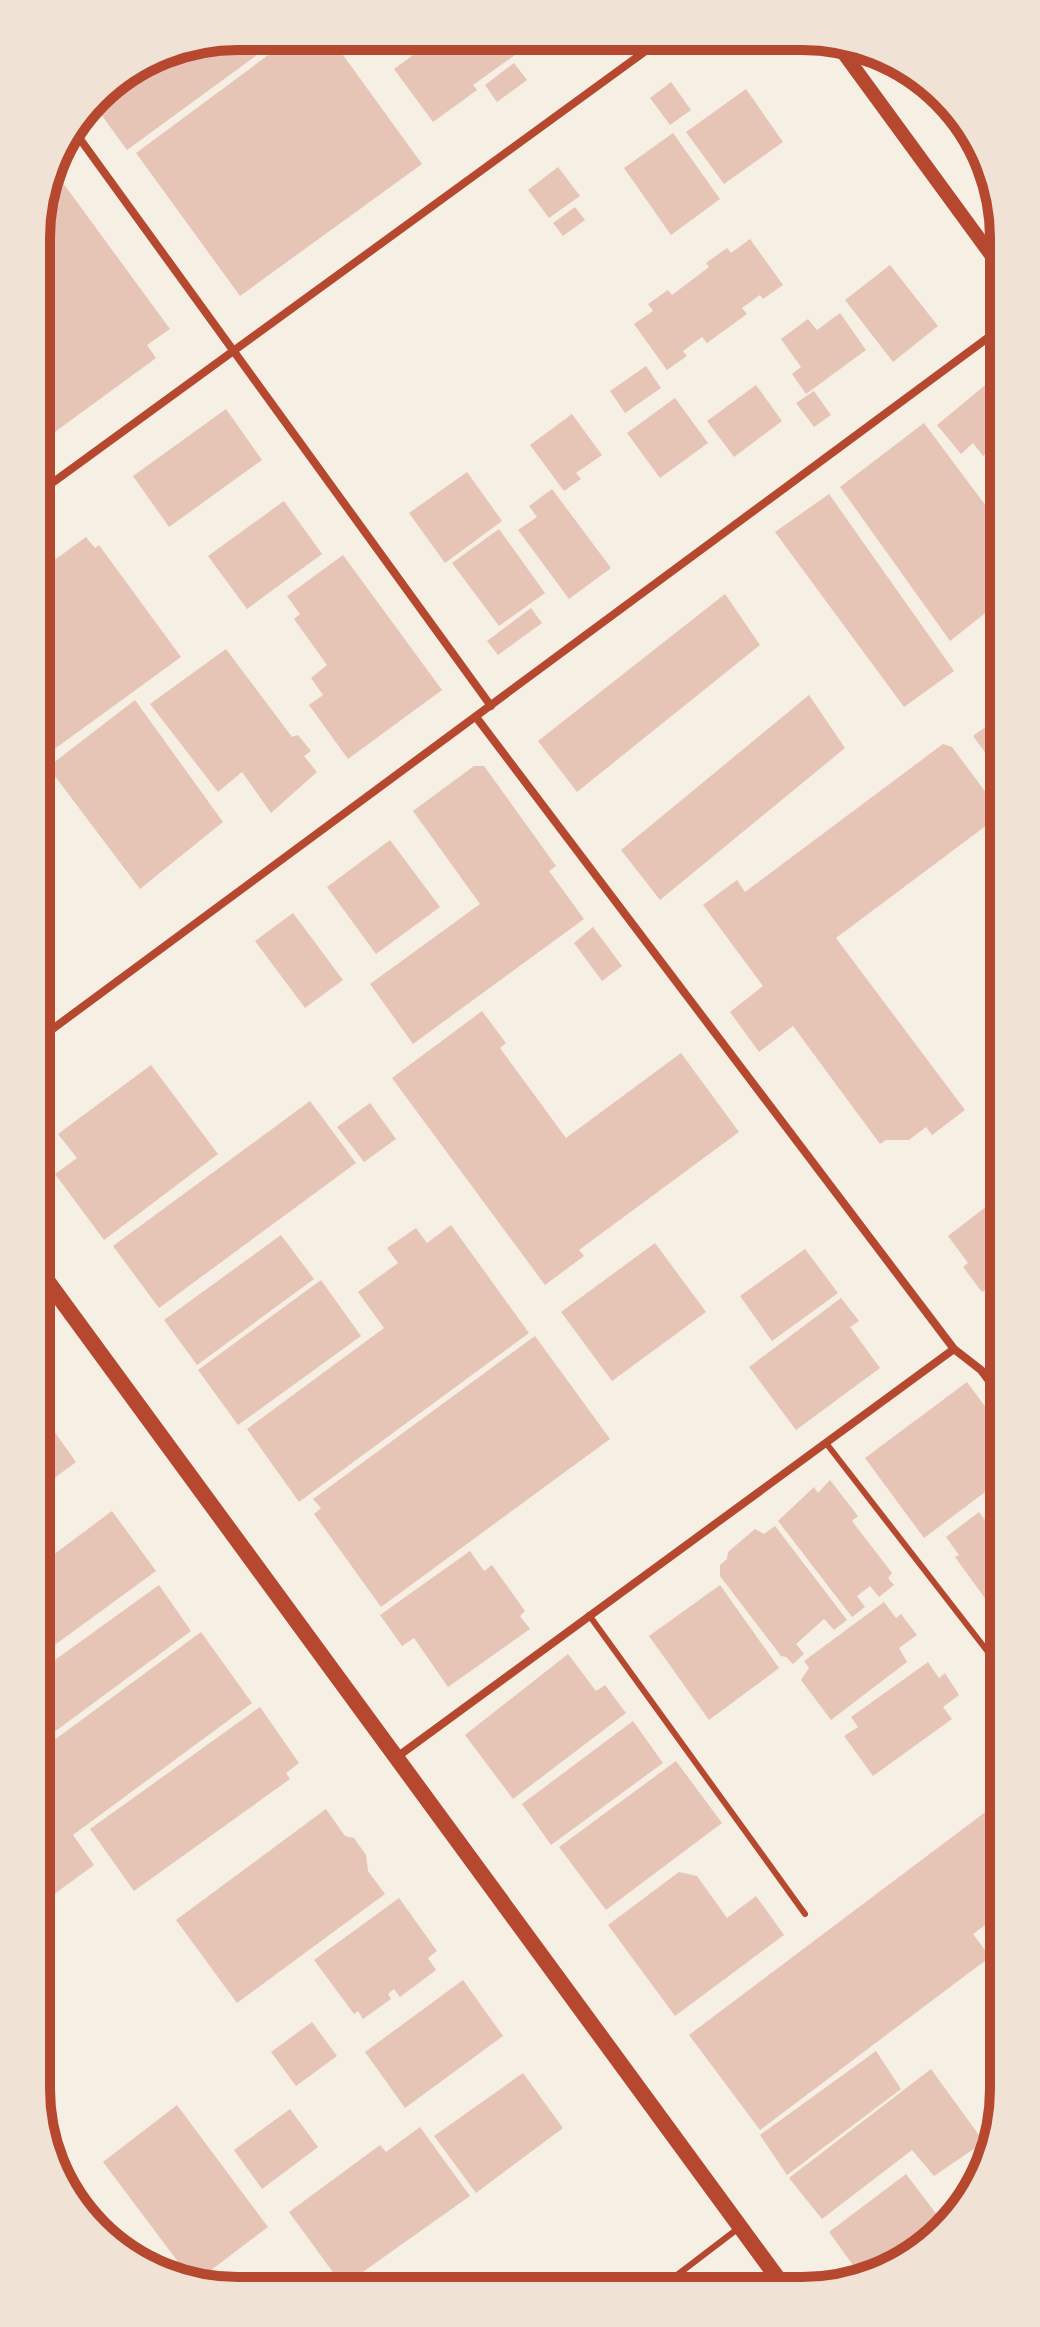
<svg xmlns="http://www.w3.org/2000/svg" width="1040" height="2327" viewBox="0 0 1040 2327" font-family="Lora,serif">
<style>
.building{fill:#e6c5b7}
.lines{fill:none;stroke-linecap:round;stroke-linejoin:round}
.service{stroke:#b5482f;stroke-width:6}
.minor{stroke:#b5482f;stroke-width:8}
.tertiary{stroke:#b5482f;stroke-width:14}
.secondary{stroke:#b5482f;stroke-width:16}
.rim{fill:none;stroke:#b5482f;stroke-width:10}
</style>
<rect width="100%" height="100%" fill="#f6efe4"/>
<path class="building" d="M238,36h28l6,8 -145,106 -35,-48 12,-16 57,-35z
M294,36l36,1 92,127 -182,132 -104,-143z
M438,37l64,1 13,17 -42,30 4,5 -44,32 -39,-53z
M514,63l13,17 -30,22 -12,-17z
M671,82l20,28 -21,15 -20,-27z
M746,89l37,53 -59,42 -38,-52z
M673,133l47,66 -49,36 -47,-67z
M558,167l22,29 -31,22 -21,-28z
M52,168l118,161 -23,16 9,13 -119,87 -1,-221z
M575,207l10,13 -22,16 -10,-13z
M750,239l33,46 -20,14 -3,-4 -18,13 5,6 -40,29 -5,-6 -19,14 4,5 -20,14 -33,-46 19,-13 -5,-7 20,-14 4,5 37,-28 -3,-4 21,-15 4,5z
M890,265l48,61 -45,36 -48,-62z
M840,313l26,37 -60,44 -14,-20 9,-7 -20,-28 27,-20 9,11z
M646,366l15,22 -36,25 -15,-22z
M995,377l3,3v64l-15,12 -10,-13 -12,11 -24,-29z
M756,385l26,36 -48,36 -27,-36z
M814,391l17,24 -17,12 -18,-24z
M675,398l33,45 -48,35 -33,-45z
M226,409l36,51 -93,67 -36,-51z
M572,414l30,41 -26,18 5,6 -17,12 -34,-46z
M924,423l74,99v81l-48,38 -110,-154z
M467,472l35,49 -57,42 -36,-50z
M552,489l59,79 -42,31 -51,-69 19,-13 -8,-11z
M829,494l125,177 -50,36 -129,-175z
M284,501l38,53 -75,55 -39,-53z
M499,529l46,64 -46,33 -47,-63z
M86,537l9,11 4,-3 82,112 -143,104v-189z
M343,555l99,135 -94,69 -39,-54 14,-10 -12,-17 16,-13 -33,-46 6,-5 -13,-18z
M725,594l35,51 -183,147 -39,-51z
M531,608l11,15 -44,32 -11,-14z
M226,649l66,88 6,-2 13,16 -7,5 13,16 -46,41 -29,-41 -24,20 -68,-88z
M809,695l36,53 -185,152 -39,-50z
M135,700l88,122 -83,67 -92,-122z
M999,717v54l-26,-35z
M943,744l9,3 47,63v6l-163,122 129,172 -33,25 -6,-8 -17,13h-23l-6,4 -87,-118 -34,26 -29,-40 33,-26 -60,-81 34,-25 8,12z
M474,766h10l72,100 -7,5 35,48 -171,125 -43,-60 110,-80 -67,-93z
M999,827v30l-14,-19z
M390,840l50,67 -64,47 -49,-67z
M293,913l50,67 -38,28 -50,-67z
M593,927l29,39 -20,15 -28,-38z
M482,1011l24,32 -6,5 66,90 115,-85 58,79 -160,118 5,6 -39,29 -153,-207z
M151,1065l67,89 -114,86 -49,-66 22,-16 -19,-24z
M310,1101l46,62 -197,145 -46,-62z
M370,1103l26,36 -32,23 -27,-35z
M1000,1196v5l1,99 -10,-13 -9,5 -19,-25 5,-4 -20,-27z
M451,1225l78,108 -230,169 -52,-73 137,-101 -26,-36 40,-29 -11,-15 29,-20 11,15z
M281,1235l33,44 -117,86 -33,-45z
M655,1243l51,69 -94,69 -51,-69z
M805,1249l33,44 -66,48 -32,-45z
M321,1280l40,56 -123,89 -40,-55z
M841,1298l18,23 -9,6 30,41 -84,62 -47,-63z
M535,1336l75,103 -229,168 -67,-93 7,-6 -8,-9z
M967,1382l34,46v52l-77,58 -59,-80z
M41,1413l35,49 -35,26z
M830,1480l28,36 -6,5 40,52 -4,5 6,7 -15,12 -9,-11 -13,10 8,11 -13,10 -74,-96 36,-34 4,6z
M1002,1508v82l-15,11 -32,-44 4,-2 -13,-18 33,-25 6,8z
M112,1511l44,60 -115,84v-91z
M775,1526l72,94 -13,10 -10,-11 -28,25 8,10 -11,10 -7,-7 -5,-1 -61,-80v-11l7,-6 1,-7 27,-23 9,5z
M470,1551l14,20 8,-6 33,46 -5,5 10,13 -82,58 -34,-49 -12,8 -22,-31z
M159,1585l32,46 -149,110 -1,-71z
M720,1585l59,83 -70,52 -60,-84z
M884,1602l12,16 5,-4 16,21 -18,13 8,14 -76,58 -30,-40 8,-12 -5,-7z
M201,1632l51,71 -179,132 21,30 -45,33 -7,-10v-139z
M568,1654l28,37 9,-6 21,28 -113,86 -48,-64z
M928,1662l11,16 6,-5 14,22 -16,12 9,12 -79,57 -29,-40 14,-9 -7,-10z
M260,1707l39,56 -13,10 4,6 -156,112 -44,-62z
M633,1721l30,42 -112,82 -29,-41z
M676,1761l46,62 -116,87 -47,-63z
M1000,1801l3,4v107l-30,22 17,23 -230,173 -71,-95z
M326,1809l19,27 9,2 12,17 2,16 17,23 -148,109 -61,-83z
M679,1872l18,4 30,42 29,-22 28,39 -109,81 -67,-91z
M399,1898l38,53 -9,7 8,12 -36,27 -6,-8 -6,5 3,5 -28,20 -5,-8 -4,3 -40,-54z
M463,1980l40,56 -98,72 -40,-56z
M312,2022l25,34 -41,30 -25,-34z
M876,2051l25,38 -114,86 -27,-40z
M931,2069l53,73 -50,34 -22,-26 -90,69 -33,-41z
M523,2073l40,55 -87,65 -42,-57z
M177,2105l91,122 -74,56 -91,-121z
M290,2109l28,38 -56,42 -28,-39z
M420,2127l50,69 -127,90 -54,-74 91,-67 6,7z
M906,2174l35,46 -78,59 -34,-47z"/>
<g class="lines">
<path class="service" d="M826,1443l176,227
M589,1615l216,299
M664,2285l76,-58"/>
<path class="minor" d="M72,128l419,578
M37,494l625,-455
M39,1039l958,-708
M954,1349l27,21 20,27
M397,1757l557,-408 -478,-632"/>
<path class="tertiary" d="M834,40l163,223"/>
<path class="secondary" d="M40,1271l742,1013"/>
</g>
<path d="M0 0H1040V2327H0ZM238 50H802A188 188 0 0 1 990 238V2089A188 188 0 0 1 802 2277H238A188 188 0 0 1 50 2089V238A188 188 0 0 1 238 50Z" fill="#f1e2d6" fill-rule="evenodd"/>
<path class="rim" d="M238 50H802A188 188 0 0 1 990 238V2089A188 188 0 0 1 802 2277H238A188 188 0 0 1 50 2089V238A188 188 0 0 1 238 50Z"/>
</svg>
